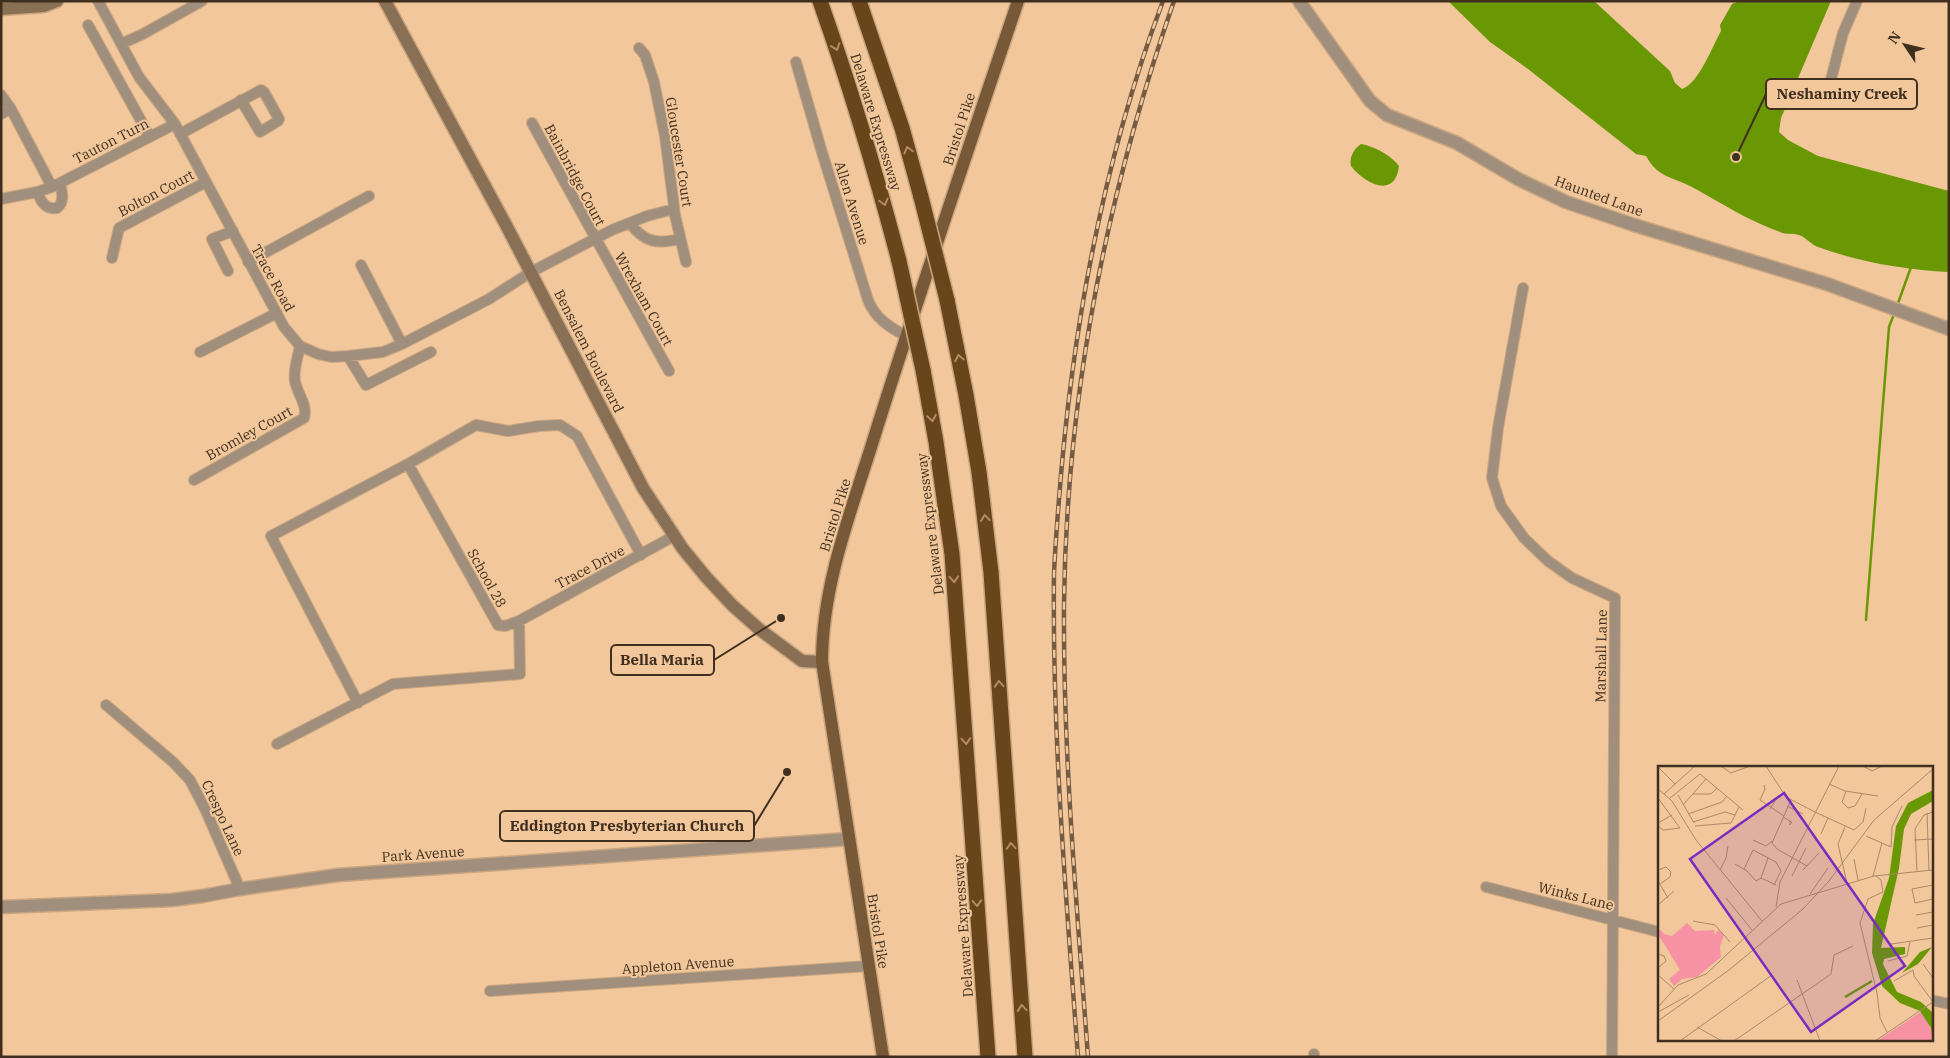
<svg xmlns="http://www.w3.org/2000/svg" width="1950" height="1058" viewBox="0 0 1950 1058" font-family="'IBM Plex Serif',serif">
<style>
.water{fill:#6a9804}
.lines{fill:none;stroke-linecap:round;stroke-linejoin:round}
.stream{stroke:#6a9804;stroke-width:2.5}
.minor-casing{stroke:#caa680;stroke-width:12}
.tertiary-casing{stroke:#caa680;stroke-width:15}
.secondary-casing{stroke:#caa680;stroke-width:15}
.primary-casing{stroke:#caa680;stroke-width:15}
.motorway-casing{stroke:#caa680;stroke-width:18}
.minor{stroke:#a18f7d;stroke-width:10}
.tertiary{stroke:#a18f7d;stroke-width:12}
.secondary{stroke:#897055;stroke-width:12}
.primary{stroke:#785937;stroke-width:12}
.motorway{stroke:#68451b;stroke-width:15}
.rail-casing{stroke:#745b42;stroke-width:4.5}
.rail{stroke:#f1c79b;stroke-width:2.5;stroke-dasharray:8;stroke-linecap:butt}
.motorway-bridge-casing{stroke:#caa680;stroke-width:18;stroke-linecap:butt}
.motorway-bridge{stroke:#68451b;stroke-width:15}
.oneway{stroke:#b38c61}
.labels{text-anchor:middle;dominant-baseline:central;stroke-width:4;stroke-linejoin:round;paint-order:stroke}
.street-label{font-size:14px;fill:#402f1e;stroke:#f1c79b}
.inset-river{fill:none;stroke:#6a9804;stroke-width:2.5}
.inset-road{fill:none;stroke:#aa8a69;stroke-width:1}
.view{fill:#7b2cbf;fill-opacity:0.15;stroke:#7b2cbf;stroke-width:2.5}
.inset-edge{fill:none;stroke:#402f1e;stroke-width:2.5}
.leader{fill:none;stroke:#402f1e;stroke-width:2}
.callout-dot{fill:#402f1e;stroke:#f1c79b;stroke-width:2}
.callout{fill:#f1c79b;stroke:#402f1e;stroke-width:2}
.callout-label{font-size:15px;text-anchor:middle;font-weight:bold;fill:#402f1e}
</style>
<rect width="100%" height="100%" fill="#f1c79b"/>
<path class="water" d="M1448,1h146l76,70 5,12 7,6c17,-6 30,-42 39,-58l-1,-6 12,-21 8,-3h91l-50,117 -2,14 9,8 30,16 131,35v81c-43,-2 -90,-10 -131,-25 -7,-2 -12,-10 -19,-12 -6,-2 -13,0 -19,-3 -31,-11 -59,-29 -88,-45 -19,-10 -34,-9 -46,-31l-10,-2 -108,-85 -38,-27z
M1361,144c13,2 31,12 38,22 -4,34 -35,17 -48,0 -2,-9 3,-17 10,-22z"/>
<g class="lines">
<path class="stream" d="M1897,306l14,-39
M1866,620l23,-293 5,-13"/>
<defs>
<path id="minor" d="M98,1l41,76 36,47 109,203 16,19 18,8 13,3 17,-1 35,-4 19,-8 87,-45 42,-27 81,-42 35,-14 27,-7
M88,25l62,112
M121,44l22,-10 59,-33
M639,48l6,7 9,27 11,54 10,79 11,47
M796,62l25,87 47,151c7,18 21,27 38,36
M1,95l10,14 41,78
M1822,104l8,-21 13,-50 14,-32
M1,114l10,-5
M532,123l137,248
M180,134l81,-44 3,2 15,27 -1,2 -18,11 -19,-32
M37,192c4,9 8,18 20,16 8,-6 5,-16 3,-25
M1,199l36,-7 15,-5 123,-63
M630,223c14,20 28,21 50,16
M112,258l7,-30 87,-46
M248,262l121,-66
M361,265l41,79
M228,271l-16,-32 21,-8
M1523,288l-25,140 -6,50 9,28 23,32 24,23 24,17 43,20 -3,459
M200,352l77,-39
M348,356l18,29 65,-33
M194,480l110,-62c4,-14 -7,-24 -9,-37 -2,-11 3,-24 5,-35
M519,621l155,-85
M358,703l-87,-167 137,-72 68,-39 32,6 31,-5 21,-1 17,11 64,119
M106,705l67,57 17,18 16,31 34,78
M277,744l116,-60 127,-10 -1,-53 -14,5 -7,-1 -90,-161
M1486,887l173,45
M490,991l379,-25
M1931,1000l18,4
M1314,1054v3"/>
<path id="tertiary" d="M1299,1l71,100 17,14 70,28 61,36 48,23 68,23 193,59 122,45
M1,907l171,-7 31,-4 37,-7 98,-14 511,-36"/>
<path id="secondary" d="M385,1l122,226 136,261 40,61 23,28 26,28 27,24 43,32 20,1
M1,9l43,-3 13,-5"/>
<path id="primary" d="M883,1057l-61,-395c0,-81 32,-158 55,-234 45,-143 93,-285 141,-427"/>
<path id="motorway" d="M820,1c30,85 56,172 79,260
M859,1l43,127 19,69
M947,300l19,95 13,77 12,100 34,485
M923,370l13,72 16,112 36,503"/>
</defs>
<use href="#minor" class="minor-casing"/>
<use href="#tertiary" class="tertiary-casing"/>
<use href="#secondary" class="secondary-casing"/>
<use href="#primary" class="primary-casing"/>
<use href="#motorway" class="motorway-casing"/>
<use href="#minor" class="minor"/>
<use href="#tertiary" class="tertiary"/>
<use href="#secondary" class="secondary"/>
<use href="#primary" class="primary"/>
<use href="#motorway" class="motorway"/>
<defs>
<path id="rail" d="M1078,1057c-12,-161 -26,-322 -24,-483 1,-25 3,-50 5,-75 13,-169 44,-339 104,-498
M1088,1057c-11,-150 -25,-300 -24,-451 2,-206 42,-410 110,-605"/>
</defs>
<use href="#rail" class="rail-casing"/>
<use href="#rail" class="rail"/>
<defs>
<path id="motorway-bridge" d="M921,197l26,103
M899,261l24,109"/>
</defs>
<use href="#motorway-bridge" class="motorway-bridge-casing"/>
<use href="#motorway-bridge" class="motorway-bridge"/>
</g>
<defs><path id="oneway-chevron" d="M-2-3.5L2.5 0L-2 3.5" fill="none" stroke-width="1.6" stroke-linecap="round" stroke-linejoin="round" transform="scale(1.25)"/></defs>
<g class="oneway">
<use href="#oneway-chevron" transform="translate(836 47) rotate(71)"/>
<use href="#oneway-chevron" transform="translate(908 150) rotate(-105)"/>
<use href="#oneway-chevron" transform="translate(884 202) rotate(75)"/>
<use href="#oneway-chevron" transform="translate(959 358) rotate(-101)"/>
<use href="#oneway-chevron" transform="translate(932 418) rotate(80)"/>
<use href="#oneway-chevron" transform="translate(985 518) rotate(-97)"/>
<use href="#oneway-chevron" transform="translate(954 579) rotate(86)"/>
<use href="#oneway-chevron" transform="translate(999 684) rotate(-94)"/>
<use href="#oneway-chevron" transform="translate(966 741) rotate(86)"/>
<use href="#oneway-chevron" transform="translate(1011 846) rotate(-94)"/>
<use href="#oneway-chevron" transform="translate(977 903) rotate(86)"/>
<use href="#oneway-chevron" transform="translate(1022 1008) rotate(-95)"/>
</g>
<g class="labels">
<g class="street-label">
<text transform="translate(876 122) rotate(73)">Delaware Expressway</text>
<text transform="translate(959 129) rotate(-72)">Bristol Pike</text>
<text transform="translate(111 141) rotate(-27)">Tauton Turn</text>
<text transform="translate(679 152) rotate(81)">Gloucester Court</text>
<text transform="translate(575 175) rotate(62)">Bainbridge Court</text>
<text transform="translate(156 193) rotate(-28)">Bolton Court</text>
<text transform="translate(1599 196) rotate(20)">Haunted Lane</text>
<text transform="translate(852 203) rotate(73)">Allen Avenue</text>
<text transform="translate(273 278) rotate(61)">Trace Road</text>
<text transform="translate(644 299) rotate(61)">Wrexham Court</text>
<text transform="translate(589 351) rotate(63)">Bensalem Boulevard</text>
<text transform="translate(249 433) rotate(-29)">Bromley Court</text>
<text transform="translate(835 515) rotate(-73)">Bristol Pike</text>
<text transform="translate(930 524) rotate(-97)">Delaware Expressway</text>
<text transform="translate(590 567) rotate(-28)">Trace Drive</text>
<text transform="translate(487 578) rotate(61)">School 28</text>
<text transform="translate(1601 656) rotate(-89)">Marshall Lane</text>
<text transform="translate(223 818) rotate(65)">Crespo Lane</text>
<text transform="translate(423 854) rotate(-4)">Park Avenue</text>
<text transform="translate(1576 896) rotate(14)">Winks Lane</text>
<text transform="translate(963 926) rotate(-94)">Delaware Expressway</text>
<text transform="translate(878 931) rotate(81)">Bristol Pike</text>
<text transform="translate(678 965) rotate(-4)">Appleton Avenue</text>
</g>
</g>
<g transform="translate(1658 766)">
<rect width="275" height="275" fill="#f1c79b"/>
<path d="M29,157l8,8 19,-1 1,5 3,-5 6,5 -4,11 1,11 -24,20 -15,2 -8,7 -5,-7 11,-9 -22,-36 2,-5 4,5 8,2zM263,246l10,16 2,13h-56z" fill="#f791a4"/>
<path d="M275,24v11l-22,13 -7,15 -5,39 -18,80 24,-1v7l-21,5 -1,5 14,28 24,10 12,11v28l-2,-13 -11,-17 -20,-8 -18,-17 -10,-33 1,-29 16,-46 7,-52 12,-23zM274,181l-14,17 -16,9 18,-21z" fill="#6a9804"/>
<path class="inset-river" d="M187,231l27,-16"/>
<path class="inset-road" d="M63,0l10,7 19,-7M108,0l20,31 29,15M205,0l9,5 10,-5M0,1l17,17M171,18l16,7 33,5M106,19l1,4 -5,11 24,16M0,23l14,12 24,39 66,81M188,25l-4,11 6,6 7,-2 7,-12M6,28l31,-28M35,28h18l6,-6M20,29l16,28M0,32l22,30M12,32l30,-24 43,36M133,34l-19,43 5,6 30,17M25,39l23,-26M129,40l16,8M112,43l5,-8v-2l-1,-1 1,3M157,46l39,18 9,-8 3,-14M269,47l2,58M30,48l34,-12 5,-6M125,51l7,4 2,1 -2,3v-4M35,56l32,-10 10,3M0,57l14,-8M0,60l5,4 17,-2M37,60l36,-3 8,-16M187,61l-7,17 9,39M163,68l7,-16M208,70l25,11 1,-20 10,-21M95,74l13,6 6,-5M256,74l19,-1M196,93l4,21M77,98l12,7 9,10 5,-3 7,-20M86,103l9,-19 23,12 5,9 -7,14M0,104l8,-3 5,5 -1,5 -10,7M62,104l6,-12 2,-12M145,104l16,-17M259,106l-2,-43 9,-14 9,-3M134,110l14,-28M215,110l9,-33M218,110l5,4 2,12 -15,7 -8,24 17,70 3,25 7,14M103,112l15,7M0,115l10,17M275,119l-21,4 3,14 18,-4M152,128l18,-26M68,132l26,32M0,139l16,-14M118,141l4,-25 59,-116M258,149l17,-3M35,155l22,4 15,17M259,162l16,-3M233,178l42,-6M0,188l6,2 2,5 -8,7M230,195l19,-5 3,-14M265,198l10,14M0,209l16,14M139,214l23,61M236,215l19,-11 1,6 19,26M0,241l20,-22 28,-11 75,-70 93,-28 59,-6M0,246l31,-17M0,255l71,-51 74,-61 26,-28 45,-61 59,-51M39,261l25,14M22,275l92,-66M76,275l97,-67 3,-19 19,-9M217,275l58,-39"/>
<path class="view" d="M126,27l121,173 -94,66 -121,-173z"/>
<rect width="275" height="275" class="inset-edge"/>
</g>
<path class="leader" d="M1736 157L1766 94M781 618L714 660M787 772L754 826"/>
<g class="callout-dot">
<circle cx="1736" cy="157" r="5"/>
<circle cx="781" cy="618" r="5"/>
<circle cx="787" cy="772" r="5"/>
</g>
<g class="callout">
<rect x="1766" y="79" width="151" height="30" rx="5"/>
<rect x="611" y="645" width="103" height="30" rx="5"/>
<rect x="500" y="811" width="254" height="30" rx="5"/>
</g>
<g class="callout-label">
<text x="1842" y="99">Neshaminy Creek</text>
<text x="662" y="665">Bella Maria</text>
<text x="627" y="831">Eddington Presbyterian Church</text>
</g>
<rect width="1950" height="1058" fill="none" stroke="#402f1e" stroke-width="5"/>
<g transform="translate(1905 45) rotate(305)" stroke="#f1c79b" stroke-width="4" paint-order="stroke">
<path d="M0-4L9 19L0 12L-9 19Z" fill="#402f1e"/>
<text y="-8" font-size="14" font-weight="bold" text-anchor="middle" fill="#402f1e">N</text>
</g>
</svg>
